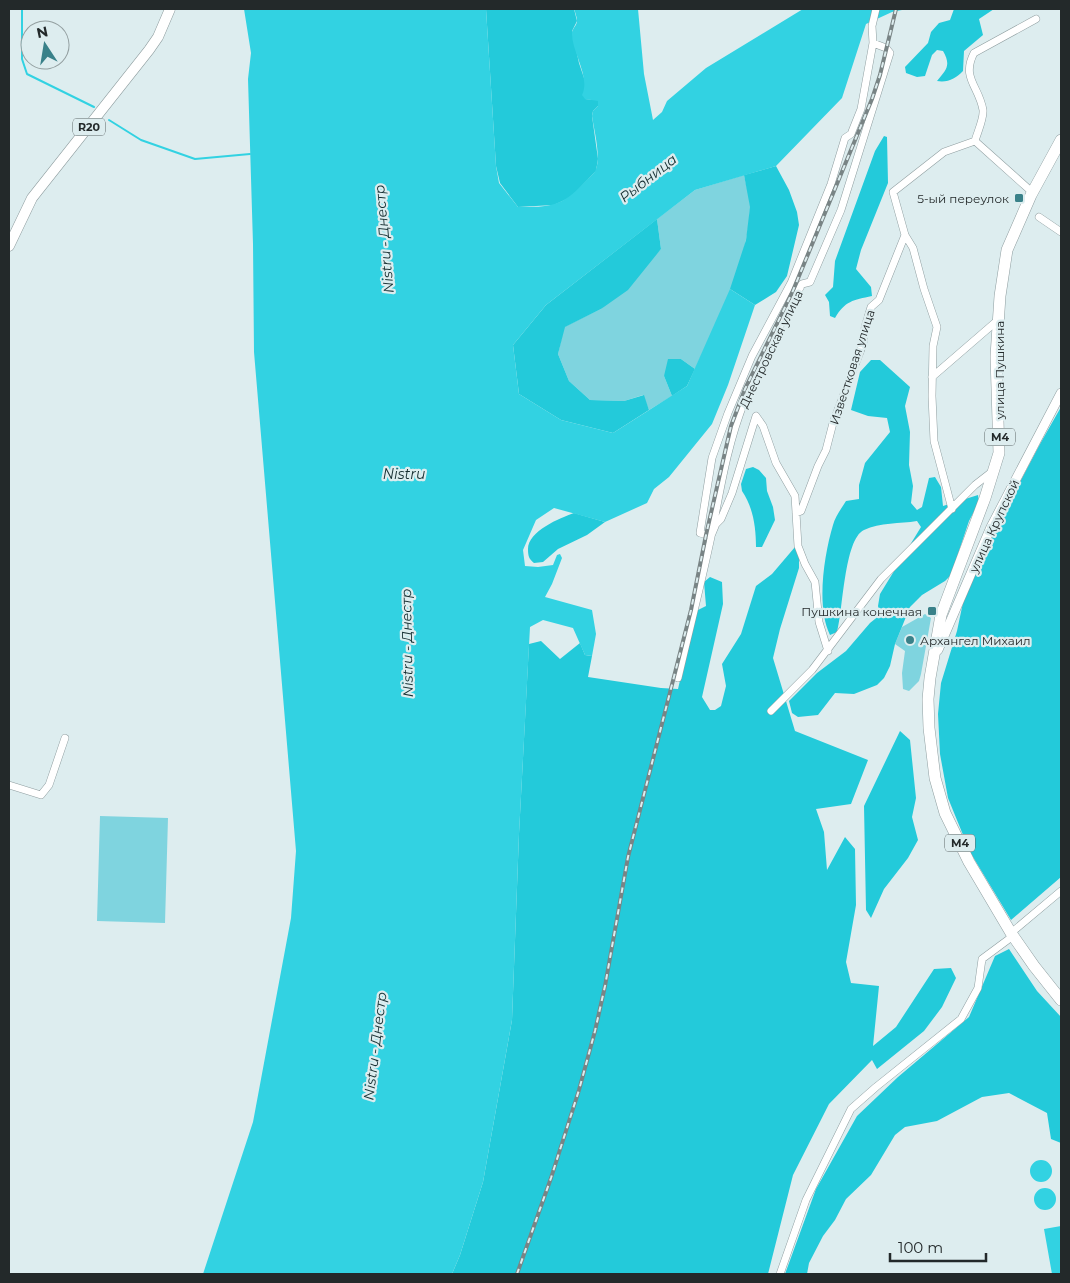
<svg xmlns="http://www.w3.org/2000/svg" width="1070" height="1283" viewBox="0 0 1070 1283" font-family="Montserrat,sans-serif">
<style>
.green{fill:#7fd4df}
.forest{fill:#23cada}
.water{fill:#32d2e2}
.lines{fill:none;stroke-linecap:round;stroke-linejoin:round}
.stream{stroke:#32d2e2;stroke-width:2}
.minor-casing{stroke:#8f9ea0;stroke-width:8}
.tertiary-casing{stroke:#8f9ea0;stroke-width:10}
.primary-casing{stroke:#8f9ea0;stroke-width:11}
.trunk-casing{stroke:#8f9ea0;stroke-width:12}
.minor{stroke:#fff;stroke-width:7}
.tertiary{stroke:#fff;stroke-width:9}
.primary{stroke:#fff;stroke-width:10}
.trunk{stroke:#fff;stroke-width:11}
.rail-casing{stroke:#798485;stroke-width:4}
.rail{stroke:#ddedef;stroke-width:2;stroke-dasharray:5.5;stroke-linecap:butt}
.poi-dot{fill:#398189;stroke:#ddedef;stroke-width:2}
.labels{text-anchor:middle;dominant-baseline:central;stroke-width:4.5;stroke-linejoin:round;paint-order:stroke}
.shield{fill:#ddedef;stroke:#5b6465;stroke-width:1}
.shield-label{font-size:11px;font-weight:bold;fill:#23292a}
.poi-label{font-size:12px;fill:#23292a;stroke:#ddedef;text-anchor:end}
.street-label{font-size:12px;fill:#23292a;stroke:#ddedef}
.water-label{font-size:14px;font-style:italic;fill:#152e31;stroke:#ddedef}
</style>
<rect width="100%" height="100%" fill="#ddedef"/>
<path class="green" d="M744,175c2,11 7,24 6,35 -3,56 -33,109 -55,159l-14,-10 -17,17 8,20 -23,14 -6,-15 -19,6 -34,-1 -21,-19 -11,-27 6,-27 37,-18 60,-60 -4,-30 38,-29z
M925,614l6,4 -10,56 -2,7 -10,10 -6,-2 -1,-16 3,-22 -10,-7 7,-17z
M100,816l68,2 -3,105 -68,-2z"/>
<path class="forest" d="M486,9h88l3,12 -5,10 7,32 6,18v18l13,1v6l-5,5 -1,5 6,43 -2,12 -25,26 -17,8 -36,2 -18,-24 -4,-17z
M954,9h40l-15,10 4,16 -19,16 -1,20c-7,7 -15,12 -26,10 10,-12 14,-16 6,-30l-6,-1 -5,5 -7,21 -8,1 -11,-4 -1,-6 23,-24 3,-11 8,-9 11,-3z
M884,136l3,1 1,46 -27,67 -5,19 15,18 1,9c-19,4 -27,5 -37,22l-5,-2 -1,-14 -4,-7 8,-8 2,-26 40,-110z
M776,166l13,24 8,22 2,13 -12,51 -11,16 -21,13 -25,-16 16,-49 4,-33 -6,-32z
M657,219l4,30 -33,41 -27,19 -36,18 -7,27 11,27 21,19 34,1 20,-6 5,15 -36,23 -52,-13 -42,-26 -6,-49 33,-40z
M668,359h13l14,10 -8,17 -15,10 -8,-20z
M871,360h9l30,27 -5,19 5,26 -1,33 4,21 -2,17 6,7 5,-3 7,-29 6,-1 6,10 2,19 35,-11 1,7 -10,19 -18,54 -6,6 -23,14 -12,12 -15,37 -5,22 -6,12 -7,7 -23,9 -19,-1 -17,22 -20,2 -6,-4 -3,-12 28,-28 29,-22 24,-28 10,-8 -2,-9 2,-12 41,-67 -4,-6c-17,3 -37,1 -53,9 -20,9 -21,82 -27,102l-7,3c-14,-28 -6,-80 3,-110 2,-8 8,-16 13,-24l13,-2v-14l6,-22 25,-31 -3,-14 -19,-2 -17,-6 9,-38z
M1061,407v470l-50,43 -41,-68 -22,-54 -8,-44 -2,-40 3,-31 16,-52 8,-38 47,-96 28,-53z
M753,467l6,3 7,8 1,13 6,16 2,13 -13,27h-6c0,-20 -3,-40 -14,-56l-1,-7 5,-15z
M574,513l31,9 -18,13 -29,14 -15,13 -9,1c-5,-4 -6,-7 -6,-14 0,-18 32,-31 46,-36z
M795,547l4,11v10l-19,61 -7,29 22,73 73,29 -17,44 -35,5 8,23 3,38 18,-33 10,12 1,56 -10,57 5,21 28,3 -6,60 23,-19 38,-58 17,-1 5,10 -14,29 -18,24 -47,38 -5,-9 -43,44 -36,71 -25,99h-316l8,-19 23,-73 29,-162 7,-186 10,-190 12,-3 19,18 20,-16 5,12 7,1 -4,21 73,11 17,1 17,-73 3,-6 8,-4 -2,-24 6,-5 12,5 1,22 -21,93 8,13h5l6,-4 5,-20 -4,-22 19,-30 15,-48 16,-12z
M900,731l10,9 6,58 -4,19 6,23 -10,18 -24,31 -13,29 -5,-8 -2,-104z
M1009,949l28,42 24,26v126l-10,-4 -4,-26 -38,-20 -27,4 -45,24 -32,6 -10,8 -24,40 -25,24 -11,21 -12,16 -14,27 -2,11h-22l31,-85 41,-73 41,-39 71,-60 26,-61z"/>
<path class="water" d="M244,9h242l10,157 3,17 19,24c32,0 43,0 66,-24 3,-4 11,-9 12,-14 5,-13 -2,-39 -4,-53l1,-5 5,-5v-5l-13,-2 -3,-4c9,-18 -11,-44 -10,-63 1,-4 5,-7 5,-11 0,-4 -2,-9 -3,-12h64l6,65 9,46 9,-8 5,-11 39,-33 97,-59h104l-15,3 -26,12 -24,74 -66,68 -81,24 -149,115 -33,40 6,49 42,26 52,13 74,-47 43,-97 25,16 -27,80 -16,39 -43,53 -15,12 -7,14 -42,19 -51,-14 -18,12 -13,30 2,16 13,1 15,-2 4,-10 3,-1 2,4 -10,26 -7,13 47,13 4,24 -4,22 -7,-1 -12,-27 -30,-8 -13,7 -11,207 -7,186 -29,162 -23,73 -8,19h-249l50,-152 38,-204 5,-67 -42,-499 -1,-108 -5,-165 3,-26z
M1030 1171a11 11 0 1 1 22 0a11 11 0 1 1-22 0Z
M1034 1199a11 11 0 1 1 22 0a11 11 0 1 1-22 0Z
M1061,1226v48h-9l-8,-45z"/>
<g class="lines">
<path class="stream" d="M22,9v50l5,15 67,33
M109,120l32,20 54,19 55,-5"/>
<defs>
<path id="minor" d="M1032,192l-57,-51c2,-8 9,-22 8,-31 -4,-24 -22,-32 -9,-57l62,-34
M1039,217l22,15
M905,235l8,13 11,41 13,38 -4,19 -1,50 2,45 18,68
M932,377l66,-57
M796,513l5,-2 17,-45 8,-16 7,-27 30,-79 2,-17 6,-20 8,-7 26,-65 -12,-43 51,-40 31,-11
M828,651l-9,-29 -4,-40 -10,-18 -7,-18 -3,-50 -19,-33 -13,-37 -7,-10 -24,77 -11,26 -5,5 -5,12 -11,-3 12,-75 16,-45 24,-57 39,-73 40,-99 14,-46 6,-4 10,-25 12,-66 -1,-17 4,-17
M678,678c11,-47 23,-94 33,-141 9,-46 16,-93 34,-137 16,-40 37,-78 57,-116l8,-2 31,-72 49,-157 -4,-5 -13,-5
M771,711l41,-41 69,-91 94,-94 18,-14
M9,785l32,10 8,-10 16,-47
M1011,933l50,-42
M780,1274l26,-74 45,-91 25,-22 85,-68 17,-31 4,-29 31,-23"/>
<path id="tertiary" d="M938,650l53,-123 70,-134"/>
<path id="primary" d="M9,246l23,-48 117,-148 9,-13 12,-28"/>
<path id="trunk" d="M1061,140l-30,55 -24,55 -7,46 -4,60 3,97 -14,45 -44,117 -11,63 -2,21 1,29 6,50 10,35 24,49 42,71 23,33 27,34"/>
</defs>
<use href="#minor" class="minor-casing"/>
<use href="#tertiary" class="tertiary-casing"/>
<use href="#primary" class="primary-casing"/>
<use href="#trunk" class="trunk-casing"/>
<use href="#minor" class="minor"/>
<use href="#tertiary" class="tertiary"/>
<use href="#primary" class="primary"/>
<use href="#trunk" class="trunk"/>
<defs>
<path id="rail" d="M517,1274l34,-96 28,-88 16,-59 10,-45 23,-129 63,-247 15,-75 25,-109 14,-37 47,-96 80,-194 8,-24 16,-66"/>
</defs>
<use href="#rail" class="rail-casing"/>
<use href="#rail" class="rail"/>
</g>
<g class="poi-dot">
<rect x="1014" y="193" width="10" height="10" rx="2.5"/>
<rect x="927" y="606" width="10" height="10" rx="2.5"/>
<circle cx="910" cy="640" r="5"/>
</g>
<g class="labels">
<g class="shield">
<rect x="73" y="118.5" width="32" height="17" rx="4"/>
<rect x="985" y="428.5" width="30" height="17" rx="4"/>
<rect x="945" y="834.5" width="30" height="17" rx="4"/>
</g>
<g class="shield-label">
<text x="89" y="127">R20</text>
<text x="1000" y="437">M4</text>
<text x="960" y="843">M4</text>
</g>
<g class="poi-label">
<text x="1009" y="198">5-ый переулок</text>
<text x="922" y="611">Пушкина конечная</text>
<text x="920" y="640" text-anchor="start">Архангел Михаил</text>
</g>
<g class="street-label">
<text transform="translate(771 349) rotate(-64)">Днестровская улица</text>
<text transform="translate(852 367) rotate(-72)">Известковая улица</text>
<text transform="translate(999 370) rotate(-90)">улица Пушкина</text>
<text transform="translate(994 526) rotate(-65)">улица Крупской</text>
</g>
<g class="water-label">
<text transform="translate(648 178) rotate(-38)">Рыбница</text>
<text transform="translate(384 239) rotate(-95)">Nistru - Днестр</text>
<text x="404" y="474">Nistru</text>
<text transform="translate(407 643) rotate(-91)">Nistru - Днестр</text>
<text transform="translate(375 1046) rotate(-83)">Nistru - Днестр</text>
</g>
</g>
<rect width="1070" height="1283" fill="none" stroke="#23292a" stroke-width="20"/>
<g transform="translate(45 45) rotate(348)"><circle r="24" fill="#ddedef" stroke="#939fa0"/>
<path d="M0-4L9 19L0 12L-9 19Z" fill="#398189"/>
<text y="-8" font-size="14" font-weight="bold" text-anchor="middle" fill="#23292a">N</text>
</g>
<path d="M890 1253v8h96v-8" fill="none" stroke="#23292a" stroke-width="2.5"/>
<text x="898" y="1253" font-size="15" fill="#23292a" stroke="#ddedef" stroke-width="4" paint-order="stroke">100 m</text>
</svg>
